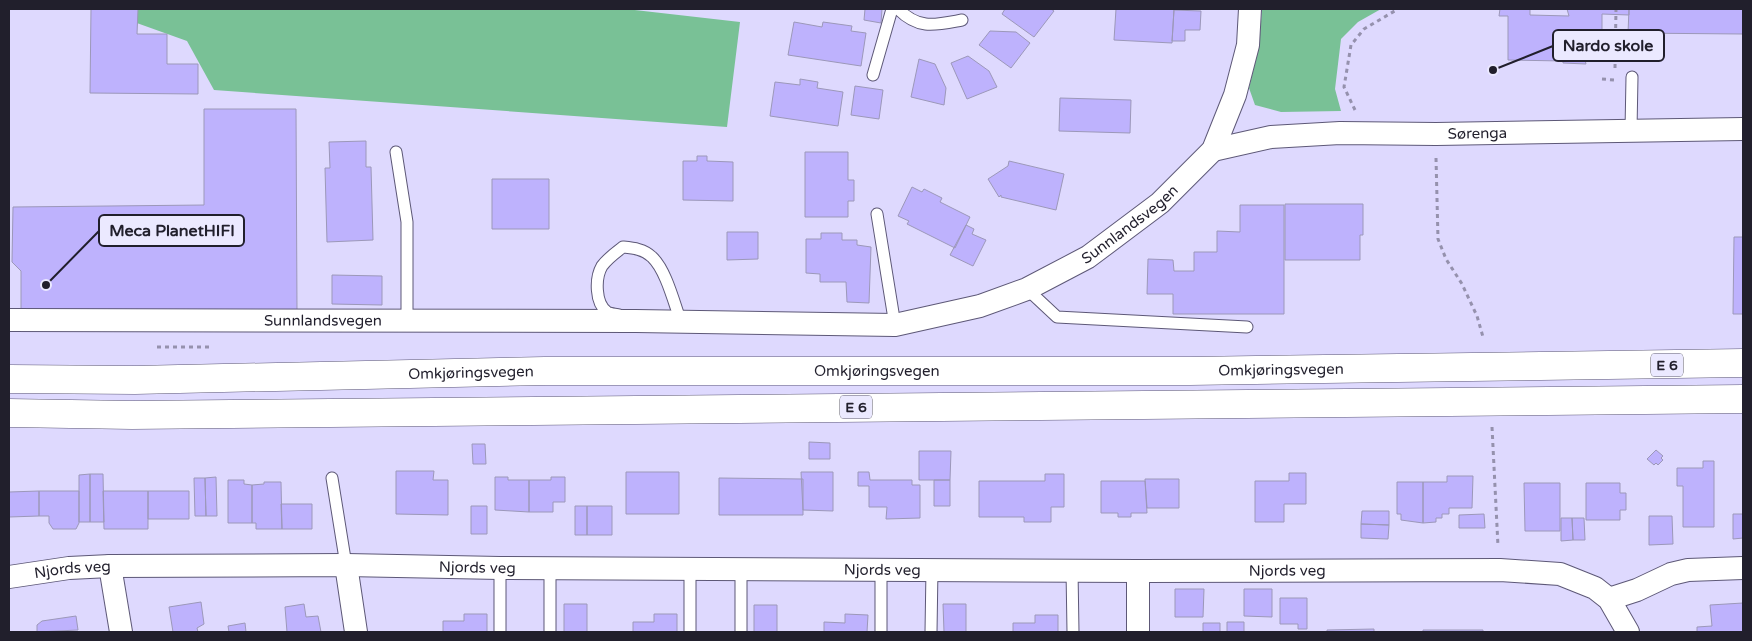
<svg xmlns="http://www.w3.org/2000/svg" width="1752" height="641" viewBox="0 0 1752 641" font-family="'Varela Round',sans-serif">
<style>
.green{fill:#79c196}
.building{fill:#beb2fd;stroke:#9c98b9}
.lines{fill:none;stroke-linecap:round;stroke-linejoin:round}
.lane-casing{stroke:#5d5877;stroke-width:13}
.street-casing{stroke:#5d5877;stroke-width:24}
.highway-casing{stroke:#5d5877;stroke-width:29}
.path{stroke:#9591ad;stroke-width:3;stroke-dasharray:4 4;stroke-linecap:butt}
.lane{stroke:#fff;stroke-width:11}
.street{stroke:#fff;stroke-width:22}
.highway{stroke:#fff;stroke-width:28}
.labels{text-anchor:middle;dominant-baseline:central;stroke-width:4.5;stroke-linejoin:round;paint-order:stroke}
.shield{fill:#ebe9ff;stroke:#5e5c6b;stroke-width:1}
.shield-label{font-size:14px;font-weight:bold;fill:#211f2c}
.street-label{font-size:15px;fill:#211f2c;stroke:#ebe9ff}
.leader{fill:none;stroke:#211f2c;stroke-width:2}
.callout-dot{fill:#211f2c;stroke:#ebe9ff;stroke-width:2}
.callout{fill:#ebe9ff;stroke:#211f2c;stroke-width:2}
.callout-label{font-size:16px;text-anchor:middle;font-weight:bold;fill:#211f2c}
</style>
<rect width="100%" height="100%" fill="#ded9fe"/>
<path class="green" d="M133,9h493l114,13 -13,105 -513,-37 -27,-49 -53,-19z
M1262,9h119l-23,13 -17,17 -6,50 6,22 -60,1 -26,-7 -6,-17 10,-41z"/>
<path class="building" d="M91,9h47l-1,25h30v30h31v30l-108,-1z
M865,9h17l-1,14 -17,-3z
M1005,9h46l3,2 -20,26 -32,-23z
M1116,9h58l-2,34 -58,-3z
M1500,9h30v6l39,1 -2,-7h62v6l-27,-1v47l-17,-1 1,4 -23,-1v-2l-55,-1v-44h-9z
M1629,9h114v25l-115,-1z
M1174,10l27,1 -1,19h-15v11h-13z
M794,22l28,5 1,-5 29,4 -1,5 15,2 -5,33 -73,-11z
M990,31l26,1 14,11 -19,25 -32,-23z
M968,56l21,15 8,16 -30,12 -16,-36z
M919,59l16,5 11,24 -2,17 -33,-8z
M800,79l18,3 -1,6 26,4 -5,34 -68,-10 5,-34 25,3z
M855,86l28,4 -4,29 -28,-4z
M1060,98l71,2 -1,33 -71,-2z
M204,109h92l1,202 -276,1v-41l-9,-9 1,-55 191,-2z
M366,141v26h5l2,73 -46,2 -2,-74h5l-1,-26z
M805,152h43v28h6v21h-6v16h-43z
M697,156h10v5l26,1v39l-50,-1v-39h14z
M1009,161l55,13 -8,36 -55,-13v-2l-2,2 -11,-18 20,-13z
M492,179h57v50h-57z
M912,187l10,5 2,-3 18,9 -2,4 30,15 -15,31 -48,-24 2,-3 -11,-5z
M1285,204h78v31h-3v25h-75z
M1240,205h44v109h-111v-20h-26l1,-35 25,1 1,11h20v-19h23v-21l23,1z
M966,225l8,4 -2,5 14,6 -13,26 -23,-11z
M727,232h31v27l-31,1z
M821,233h21v7h15v5l14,2 -2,56 -22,-1 -1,-20h-26v-8l-14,-1v-34h15z
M1734,237h9v77h-10z
M332,275l50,1v29l-50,-1z
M809,442l21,1v16h-21z
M472,444h13l1,20h-13z
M1656,450l7,6 -2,2 2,2 -5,5 -2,-2 -2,2 -7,-6z
M919,451h32l-1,29h-31z
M1703,461h11v66h-31v-41h-6v-18h26z
M396,471h38l-1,9h15v35l-52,-1z
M626,472h53v42h-53z
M801,472h32v39l-30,-1z
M858,472h11l1,8h42v5h8v33l-34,1 1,-12h-18v-21h-11z
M1289,473h17v31h-22v18h-29v-41h34z
M90,474h13l1,48h-14z
M90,474v48h-11v-47z
M1045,474h19v33h-13v15h-27v-5h-45v-36h66z
M1447,476h26l-1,32h-23v6h-7v4h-6v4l-13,1v-41h24z
M216,477l1,39h-11l-1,-38z
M495,477h13v3h21v32l-34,-2z
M551,477h14v25h-12v10h-24v-32h22z
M194,478h11l1,38h-11z
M719,478l84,1v36h-84z
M1145,479h34v29h-32z
M228,480h16v4l8,1v38h-24z
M934,480h16v26h-16z
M1101,481h44l2,32h-16v4h-13v-4h-17z
M264,482h17l1,47h-26v-6h-4v-38l12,-1z
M1397,482h26v41l-22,-3v-6h-4z
M1524,483h36v48h-35z
M1586,483h34v10h6v17h-6v10h-34z
M39,491v25l-30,1v-25z
M39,491h40v32l-3,6h-23l-4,-6v-7h-10z
M103,491h45v38h-44z
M148,491h41v28h-41z
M281,504h31v25h-30z
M471,506h16v28h-16z
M575,506h12v29h-12z
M587,506h25v29h-25z
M1362,511h27v14l-28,-1z
M1484,514l1,14h-26v-13z
M1733,514h10v24l-10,1z
M1649,516h23l1,28 -24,1z
M1561,518h11l1,22 -12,1z
M1572,518h12l1,22h-12z
M1361,524l28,1 -1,14 -27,-1z
M1175,589h29l-1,28h-28z
M1244,589h28v28l-28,-1z
M1280,598h27v31h-9v-5h-18z
M201,602l3,22 -7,4 1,4h-25l-4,-25z
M1743,603v29h-46v-5l15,-1 -2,-21z
M304,604l2,13 12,-1 3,16h-34l-2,-25z
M564,604h23v28h-23z
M943,604h23v28h-22z
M754,605h23v27h-23z
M464,614h23v18h-44v-11h21z
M654,614h23v18h-44v-10h21z
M845,614l23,1 -1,17h-43v-10l21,1z
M1035,615h23v17h-45v-9h22z
M76,616l2,14 -41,2v-7l5,-4z
M1227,622h17v10h-17z
M245,623l1,9h-17l-1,-6z
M1203,623h17v9h-17z
M1374,629v3h-47v-2z
M1423,630h60v2h-60z"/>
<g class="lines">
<defs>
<path id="lane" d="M898,9c21,21 37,16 64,11
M873,75l19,-66
M1631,130l1,-53
M396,152l11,70v99
M877,214l18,111
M1027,289l30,28 190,10
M619,315c-3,-1 -9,-1 -12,-3 -12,-9 -12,-34 -5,-46 6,-8 13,-13 21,-19 10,1 21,2 29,10 14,13 22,46 29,65
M332,478l14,87
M550,568v64
M741,569v63
M1072,570l1,62
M500,632v-64
M690,632v-64
M881,632v-64
M931,632l1,-63"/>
<g id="street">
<path id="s1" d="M1213,150l58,-13 69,-4 96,1 307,-5"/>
<path id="s2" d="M9,320l627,1 259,4 85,-19 47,-17 61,-32 72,-54 53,-53 22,-55 13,-50 2,-36"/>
<path d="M346,565l10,67"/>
<path d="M110,566l11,66"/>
<path id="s3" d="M9,577l60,-9 41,-2 236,-1 154,3 638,3 362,-1 60,4 35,14 14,11 19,33"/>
<path d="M1609,599l28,-9 34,-16 17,-4 55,-2"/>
<path d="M1138,632v-61"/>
</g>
<g id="highway">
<path id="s4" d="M9,379l126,1 410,-9h645l553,-8"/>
<path d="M9,413l123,2 1611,-16"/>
</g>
</defs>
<use href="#lane" class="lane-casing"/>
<use href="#street" class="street-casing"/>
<use href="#highway" class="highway-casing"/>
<path class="path" d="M1615,68l1,-59
M1602,79l12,1
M1355,110l-11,-23 7,-42 13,-16 34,-20
M1436,158l2,81 8,20 16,25 15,32 6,21
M157,347h56
M1492,427l6,119"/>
<use href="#lane" class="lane"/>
<use href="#street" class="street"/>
<use href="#highway" class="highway"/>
</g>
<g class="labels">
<g class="shield">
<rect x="1651" y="353.5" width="32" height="23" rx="4"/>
<rect x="840" y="395.5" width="32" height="23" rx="4"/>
</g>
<g class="shield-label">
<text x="1667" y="365">E 6</text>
<text x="856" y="407">E 6</text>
</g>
<g class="street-label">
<text stroke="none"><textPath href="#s1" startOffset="266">Sørenga</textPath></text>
<text stroke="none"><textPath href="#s2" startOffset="1145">Sunnlandsvegen</textPath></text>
<text stroke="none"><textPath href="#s2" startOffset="314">Sunnlandsvegen</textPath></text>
<text stroke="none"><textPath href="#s4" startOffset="1272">Omkjøringsvegen</textPath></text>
<text stroke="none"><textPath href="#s4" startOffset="868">Omkjøringsvegen</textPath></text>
<text stroke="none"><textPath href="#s4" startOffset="462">Omkjøringsvegen</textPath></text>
<text stroke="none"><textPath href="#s3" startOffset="469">Njords veg</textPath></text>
<text stroke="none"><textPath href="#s3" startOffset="874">Njords veg</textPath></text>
<text stroke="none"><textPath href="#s3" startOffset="64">Njords veg</textPath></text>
<text stroke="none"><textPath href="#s3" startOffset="1279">Njords veg</textPath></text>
</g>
</g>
<path class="leader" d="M1493 70L1553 46M46 285L99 231"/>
<g class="callout-dot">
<circle cx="1493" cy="70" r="5"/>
<circle cx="46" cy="285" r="5"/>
</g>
<g class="callout">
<rect x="1553" y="30" width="111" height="31" rx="5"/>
<rect x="99" y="215" width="145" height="31" rx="5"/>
</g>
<g class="callout-label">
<text x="1608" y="51">Nardo skole</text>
<text x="172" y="236">Meca PlanetHIFI</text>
</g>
<rect width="1752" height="641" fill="none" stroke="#211f2c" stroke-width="20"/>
</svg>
